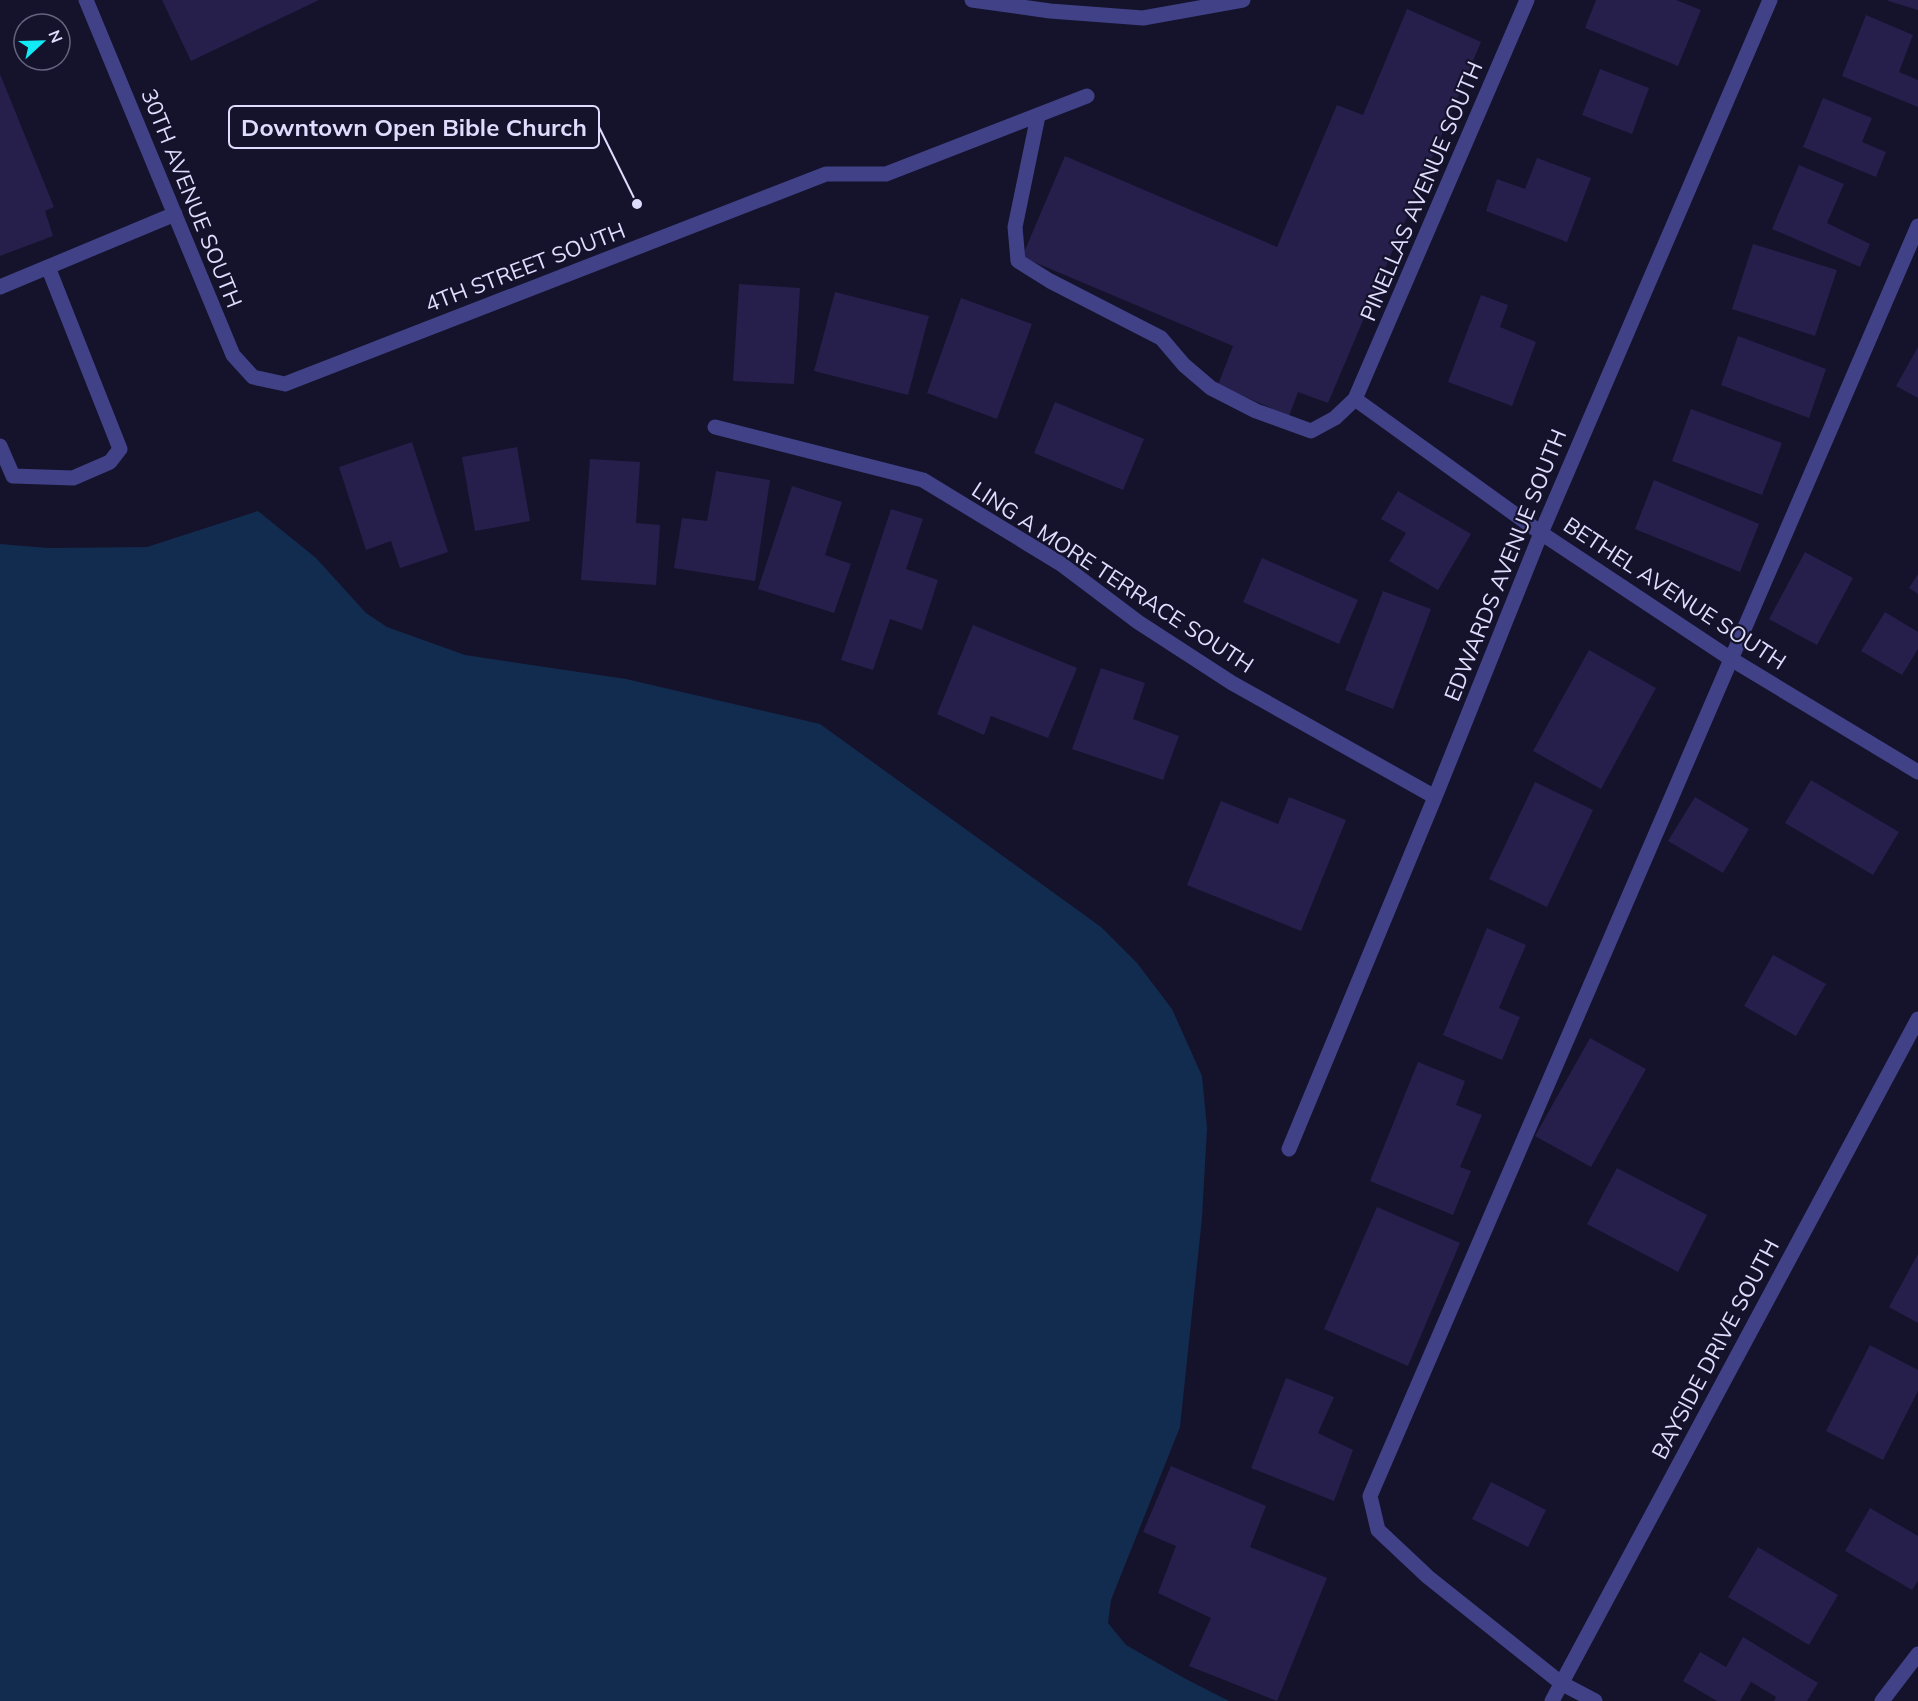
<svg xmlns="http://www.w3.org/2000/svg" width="1918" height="1701" viewBox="0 0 1918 1701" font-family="Mulish,sans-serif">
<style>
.water{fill:#122c4f}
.building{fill:#261f4b}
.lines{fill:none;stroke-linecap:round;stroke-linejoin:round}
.minor{stroke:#404187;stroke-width:15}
.labels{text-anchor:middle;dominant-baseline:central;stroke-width:4.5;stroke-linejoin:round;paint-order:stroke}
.street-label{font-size:22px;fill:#dfddfe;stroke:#15122b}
.leader{fill:none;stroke:#dfddfe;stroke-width:2}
.callout-dot{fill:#dfddfe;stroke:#15122b;stroke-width:2}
.callout{fill:#15122b;stroke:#dfddfe;stroke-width:2}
.callout-label{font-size:24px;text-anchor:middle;font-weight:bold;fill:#dfddfe}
</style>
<rect width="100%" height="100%" fill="#15122b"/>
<path class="water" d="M258,511l58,47 50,55 21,14 78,28 161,24 194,45 281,203 36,36 35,46 30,67 5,52 -5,90 -22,209 -69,173 -3,23 18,22 58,33 45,23h-1229v-1157l48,4 99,-1z"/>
<path class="building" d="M162,0h157l-128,61z
M1596,0h80l25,10 -23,56 -93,-38z
M1888,0h30v10l-30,-9z
M1407,9l74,33 -153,361 -30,-11 -9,24 -71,-31 15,-39 -211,-89 43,-101 212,91 60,-142 26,10z
M1866,15l47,20 -14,37 19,8v27l-76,-31z
M1600,69l49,19 -17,46 -50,-19z
M0,74l54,133 -9,4 8,25 -53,20z
M1823,98l49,20 -10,24 24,10 -10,25 -73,-30z
M1537,158l54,20 -24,64 -81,-31 11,-32 28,10z
M1799,165l45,19 -17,39 43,21 -10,23 -88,-38z
M1753,244l84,26 -22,66 -83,-27z
M739,284l61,4 -6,96 -61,-3z
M835,292l94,24 -21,79 -94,-24z
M1481,295l27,10 -8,22 36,15 -24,64 -64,-24z
M961,298l71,26 -35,95 -70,-26z
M1738,336l88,33 -17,49 -88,-33z
M1918,347v51l-22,-12z
M1055,402l89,37 -21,51 -89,-37z
M1691,409l91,34 -20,52 -90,-34z
M412,442l36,110 -48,16 -9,-27 -25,9 -27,-83z
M517,447l13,74 -55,10 -13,-74z
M590,459l50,3 -4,61 24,2 -4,60 -75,-5z
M716,471l54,9 -15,101 -81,-13 8,-50 25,3z
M1654,480l105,44 -19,48 -105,-43z
M792,486l50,16 -17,53 26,9 -17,49 -76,-24z
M1398,491l73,43 -33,56 -49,-29 17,-28 -25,-14z
M891,509l32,10 -17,50 32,11 -16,50 -32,-11 -17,51 -32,-10z
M1805,552l48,26 -36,67 -48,-26z
M1262,558l96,42 -19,44 -96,-42z
M1918,574v20l-9,-6z
M1383,591l48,18 -38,100 -48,-19z
M1885,612l33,20v17l-16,26 -41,-24z
M973,625l104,43 -29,70 -57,-22 -7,19 -47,-21z
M1589,650l67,38 -55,101 -68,-38z
M1101,668l44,15 -12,36 46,17 -16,44 -91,-31z
M1811,780l88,52 -26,43 -88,-52z
M1535,782l58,28 -46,97 -58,-28z
M1289,797l57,23 -45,111 -114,-46 34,-84 57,23z
M1695,797l54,32 -26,44 -55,-32z
M1487,928l39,17 -27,63 21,9 -18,43 -59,-25z
M1773,955l53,29 -30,52 -52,-30z
M1590,1038l56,31 -55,98 -56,-31z
M1418,1062l47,19 -9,24 26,10 -22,52 11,4 -18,44 -83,-34z
M1617,1168l90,47 -29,57 -91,-48z
M1377,1207l83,36 -52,123 -84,-37z
M1918,1254v69l-29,-16z
M1870,1345l48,25v21l-35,69 -57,-29z
M1286,1378l48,19 -16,36 35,17 -19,51 -83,-33z
M1171,1466l95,40 -16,41 77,31 -50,123 -88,-35 22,-48 -53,-25 18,-47 -33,-14z
M1491,1482l55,28 -18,37 -56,-28z
M1870,1508l48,28v45l-6,9 -67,-39z
M1758,1547l80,48 -29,50 -81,-48z
M1743,1637l75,46 -11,18h-33l2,-4 -25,-15 -11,19h-23l-34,-20 17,-29 26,15z"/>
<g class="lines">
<path class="minor" d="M86,0l147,355 20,22 32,7 541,-210h60l201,-78
M972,0l78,11 93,7 100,-18
M1038,116l-23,111 3,34 32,20 111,57 23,27 27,23 45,23 55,20 24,-13 20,-19 172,-399
M0,287l175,-73
M1355,399l186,134 190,126 187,113
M715,427l208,53 138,84 77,58 94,61 203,114
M0,446l13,30 60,2 37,-16 10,-13 -72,-182
M1289,1149l146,-352 106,-264 229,-533
M1552,1701l366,-682
M1595,1701l-34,-18 -133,-106 -50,-47 -8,-34 548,-1270
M1882,1701l36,-47"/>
</g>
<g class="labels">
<g class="street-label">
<text transform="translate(1421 191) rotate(-67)">PINELLAS AVENUE SOUTH</text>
<text transform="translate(192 198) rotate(68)">30TH AVENUE SOUTH</text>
<text transform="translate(525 267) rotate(-21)">4TH STREET SOUTH</text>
<text transform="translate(1505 565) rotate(-68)">EDWARDS AVENUE SOUTH</text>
<text transform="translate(1113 577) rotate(33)">LING A MORE TERRACE SOUTH</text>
<text transform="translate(1675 593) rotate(33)">BETHEL AVENUE SOUTH</text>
<text transform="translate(1715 1349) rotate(-62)">BAYSIDE DRIVE SOUTH</text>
</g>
</g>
<path class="leader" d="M637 204L599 127"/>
<circle class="callout-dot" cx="637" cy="204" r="6"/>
<rect class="callout" x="229" y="106" width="370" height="42" rx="6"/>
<g class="callout-label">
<text x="414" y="136">Downtown Open Bible Church</text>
</g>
<g transform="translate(42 42) rotate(68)"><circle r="28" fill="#15122b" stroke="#66637f" stroke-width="1.5"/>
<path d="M0-4.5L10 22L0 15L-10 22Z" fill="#12eaf5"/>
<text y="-9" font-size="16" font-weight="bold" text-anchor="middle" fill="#dfddfe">N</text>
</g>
</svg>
